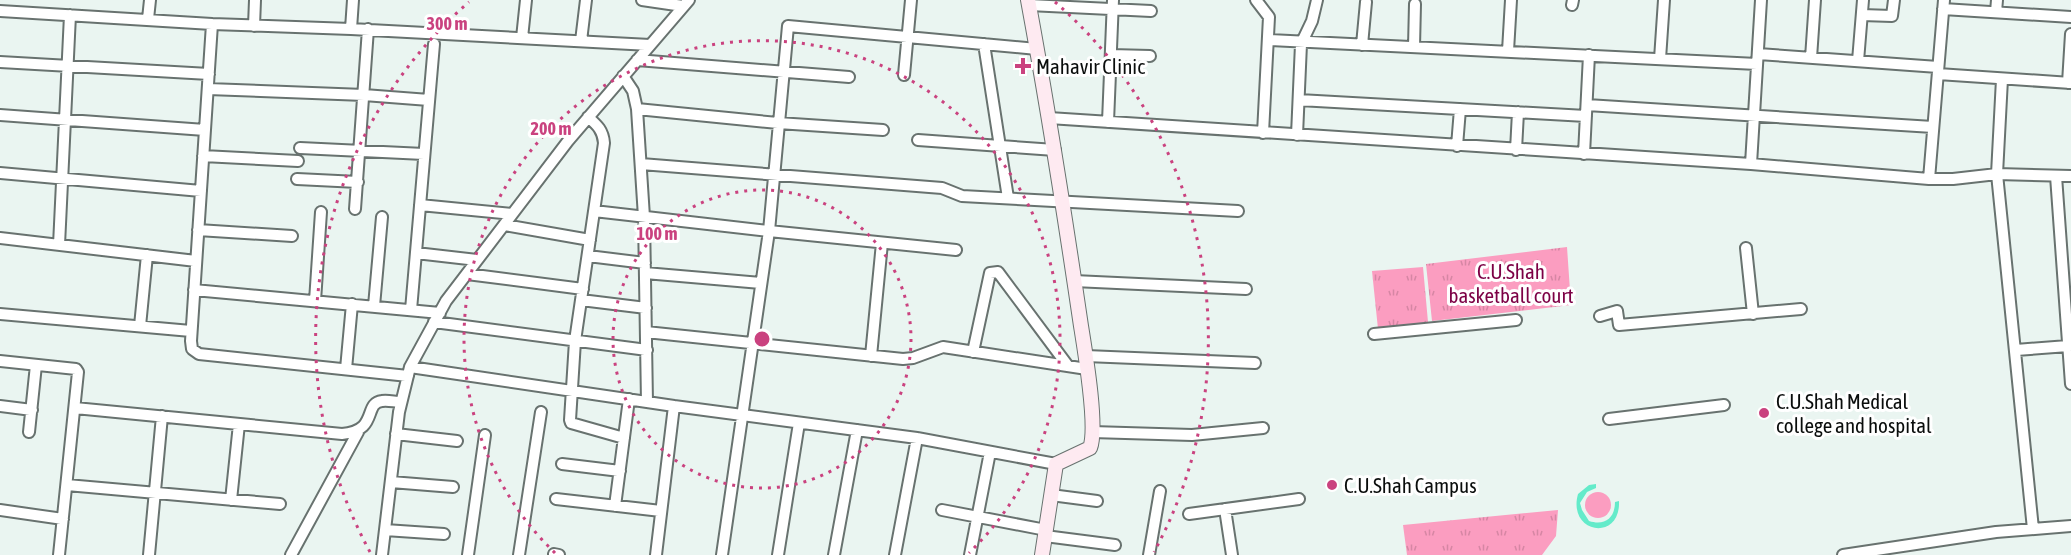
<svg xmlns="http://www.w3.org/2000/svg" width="2071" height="555" viewBox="0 0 2071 555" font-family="'Asap Condensed',sans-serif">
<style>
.grass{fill:#fb9dc0}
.park{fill:url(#park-tufts)}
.water{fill:#64ebca}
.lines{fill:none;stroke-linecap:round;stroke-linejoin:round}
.street-casing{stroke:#68726f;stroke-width:14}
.secondary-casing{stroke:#68726f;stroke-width:16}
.street{stroke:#fff;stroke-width:10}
.secondary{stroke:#feeaf1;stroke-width:14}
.ring{fill:none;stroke:#ca427f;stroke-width:3;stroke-dasharray:3 6}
.poi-dot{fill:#ca427f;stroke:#fff;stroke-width:2}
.labels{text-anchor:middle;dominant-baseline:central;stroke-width:6;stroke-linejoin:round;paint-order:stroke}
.poi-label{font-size:21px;fill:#0a0d0c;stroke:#fff;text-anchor:start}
.park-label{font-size:21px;fill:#7c0045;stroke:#fff}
.centre{fill:#ca427f;stroke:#fff;stroke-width:3}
.ring-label{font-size:18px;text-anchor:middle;font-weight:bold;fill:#ca427f;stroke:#fff;stroke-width:6;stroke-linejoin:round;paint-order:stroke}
</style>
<defs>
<pattern id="park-tufts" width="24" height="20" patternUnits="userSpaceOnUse" patternTransform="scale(1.5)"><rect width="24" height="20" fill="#fb9dc0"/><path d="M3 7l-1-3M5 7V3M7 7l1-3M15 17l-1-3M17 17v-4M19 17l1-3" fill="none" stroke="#d686a4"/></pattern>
</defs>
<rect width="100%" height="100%" fill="#eaf5f1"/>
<path class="grass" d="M1585 505a13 13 0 1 1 26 0a13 13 0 1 1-26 0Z"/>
<path class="park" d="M1567,247l4,58 -139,16 -6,-57z
M1423,267l5,55 -50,7 -6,-58z
M1558,510l-2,26 -14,19h-135l-4,-30z"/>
<path class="water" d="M1596,484v4l-9,4 -7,11 2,7 7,11c16,5 26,-3 26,-19l4,-1c2,41 -52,33 -41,-7l11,-9z"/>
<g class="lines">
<defs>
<path id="street" d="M642,0l41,6
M1256,0l13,17 -6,116
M1029,5l122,6
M1572,5l1,-5
M1943,9l128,8
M0,11l212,13 139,5 299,16
M1996,12l1,-12
M1862,15l30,1 2,-16
M148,19l2,-19
M212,24l-21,317 1,8 7,5 209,22
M254,26l1,-26
M351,29l2,-29
M522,38l4,-38
M1268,40l489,24
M581,41l5,-41
M984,44l24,154
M1362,45l4,-43
M1414,47l1,-43
M1508,51l3,-51
M1758,54l180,13
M1111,55l39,1
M1811,58l4,-58
M1660,59l4,-59
M637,60l212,17
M1858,61l5,-61
M0,62l209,12
M1938,74l133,9
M904,75l7,-75
M623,76l10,15 4,18 7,108 3,185
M2002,79l-5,95 36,355
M2068,83l3,-49
M208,89l156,6 65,5
M1299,100l287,16
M1587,105l346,22
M637,109l141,14 105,7
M0,115l205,15
M588,117c9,8 15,13 16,26l-29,198 -5,79 1,3 53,15
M1049,118l702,46 178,15h24l44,-5 74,2
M1108,122l5,-122
M1297,135l4,-91 11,-23 5,-21
M918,140l137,10
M1457,146l3,-37
M300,148l124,6
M1516,150l2,-38
M1584,154l5,-99
M203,156l95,5
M641,164l301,24 20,8 276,15
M1751,164l10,-164
M0,173l201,18
M2056,176l15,208
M297,179l61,3
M1929,179l15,-179
M420,205l92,9
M355,209l13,-180
M594,211l175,20 187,19
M504,225l86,15
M198,230l94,6
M0,238l196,23
M59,245l11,-230
M1746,248l7,66
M416,253l61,7
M588,256l57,7
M645,273l116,10
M467,274l116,15
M1074,281l172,8
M194,290l246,23
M581,300l65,8
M315,301l6,-89
M374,306l8,-89
M411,310l23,-266
M0,314l191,17
M1600,316l17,-5 2,14 182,-16
M434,322l213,28
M140,326l7,-71
M646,332l257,27 10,-1 30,-11 144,22
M1374,334l142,-14
M2016,350l52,-4
M973,352l17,-79 8,-1 70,94
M871,356l11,-113
M1086,356l169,7
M0,361l76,8 2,3 -19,183
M410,367l264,39
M346,369l6,-65
M0,406l32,4
M75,408l267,26c37,-3 21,-31 40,-33 6,-1 13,1 19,1
M1609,419l115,-14
M29,432l7,-67
M1092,432l100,3 71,-7
M396,434l61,7
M562,464l58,7
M391,482l62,5
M67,485l213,19
M1051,495l46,6
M556,499l105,12
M231,500l8,-76
M615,506l14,-107
M1225,509l7,46
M0,510l63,9
M942,510l104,20
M1189,514l110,-15
M385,530l59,4
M1045,536l70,9
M554,554l5,1
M149,555l13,-139
M291,555l67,-123
M382,555l17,-143 11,-45 36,-66 122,-160 121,-141
M468,555l17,-120
M519,555l22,-143
M656,555l18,-149 243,32 139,26
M722,555l47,-324 19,-205 249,23
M778,555l21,-132
M834,555l23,-125
M895,555l22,-117
M970,555l20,-103
M1149,555l11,-64
M1843,555l153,-23 75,-6"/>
<path id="secondary" d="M1028,0c20,108 37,217 53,326 4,25 17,102 9,122l-34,16 -14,91"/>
</defs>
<use href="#street" class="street-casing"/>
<use href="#secondary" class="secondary-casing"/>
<use href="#street" class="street"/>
<use href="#secondary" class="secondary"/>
</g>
<g class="ring">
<circle cx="762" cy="339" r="149"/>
<path d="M555 553A298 298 0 1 1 969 553"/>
<path d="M370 552A446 446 0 0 1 469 2M1055 2A446 446 0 0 1 1154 552"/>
</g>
<g class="poi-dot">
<path d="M1020 57h6v6h6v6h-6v6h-6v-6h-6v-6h6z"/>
<circle cx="1764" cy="413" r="6"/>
<circle cx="1332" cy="485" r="6"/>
</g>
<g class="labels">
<g class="poi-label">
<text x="1036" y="66">Mahavir Clinic</text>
<text x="1776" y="401">C.U.Shah Medical<tspan x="1776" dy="24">college and hospital</tspan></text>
<text x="1344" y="485">C.U.Shah Campus</text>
</g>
<g class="park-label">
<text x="1511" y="271">C.U.Shah<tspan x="1511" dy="24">basketball court</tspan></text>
</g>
</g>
<circle cx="762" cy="339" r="9" class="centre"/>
<g class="ring-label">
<text x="447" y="30">300 m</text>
<text x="551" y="135">200 m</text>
<text x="657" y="240">100 m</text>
</g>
</svg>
